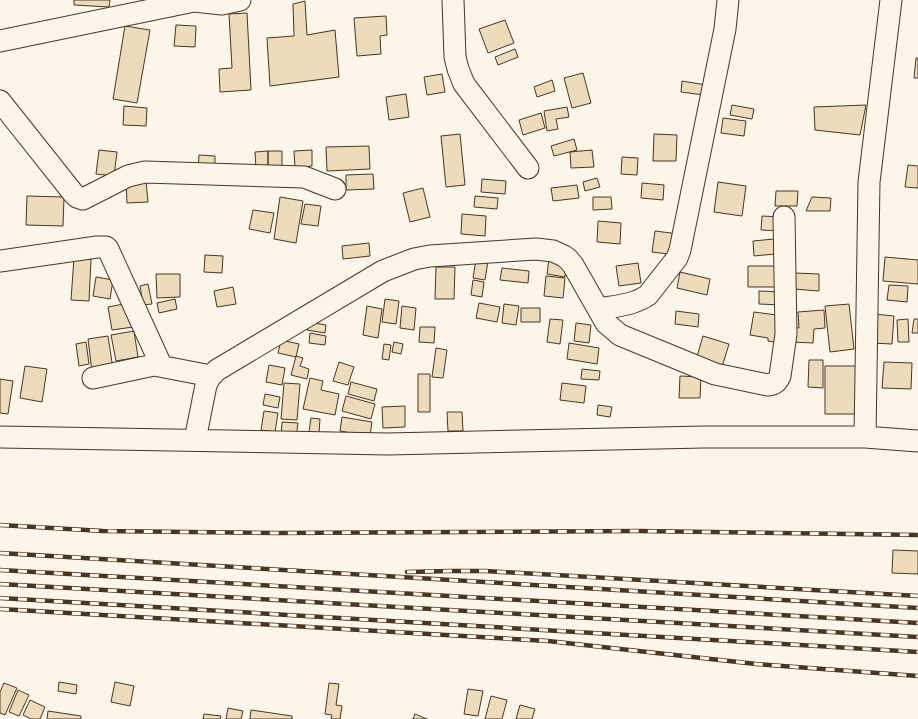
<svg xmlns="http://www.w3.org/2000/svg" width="918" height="719" viewBox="0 0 918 719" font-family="Lato,sans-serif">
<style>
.building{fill:#ecdcbc;stroke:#4a3520}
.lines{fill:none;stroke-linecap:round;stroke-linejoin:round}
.minor-casing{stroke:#4a3520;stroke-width:23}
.minor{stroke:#fbf6e9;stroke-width:21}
.rail-casing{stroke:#4a3520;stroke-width:4.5}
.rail{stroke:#fbf6e9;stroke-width:3;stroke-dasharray:9;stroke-linecap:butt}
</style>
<rect width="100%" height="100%" fill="#fbf6e9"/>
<path class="building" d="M74,0h36l-1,7 -35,-2z
M305,1l2,34 28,-5 4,47 -69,9 -3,-48 27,-2 -1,-32z
M247,13l4,77 -31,2 -1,-23 13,-1 -3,-54z
M386,16l1,19 -7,1 1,18 -24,2 -3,-38z
M505,20l9,23 -26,10 -9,-24z
M176,25l20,1 -1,21 -21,-1z
M125,26l25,4 -13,73 -24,-4z
M515,49l3,8 -20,8 -3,-8z
M916,58h2v20h-4z
M583,73l8,30 -19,5 -8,-30z
M442,74l3,18 -18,3 -3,-18z
M552,80l3,11 -18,6 -3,-10z
M682,81l24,4 -2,10 -23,-3z
M406,94l3,23 -20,3 -3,-23z
M732,105l22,4 -2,10 -22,-4z
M866,105l-6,30 -45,-5 -1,-23z
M124,106l23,2 -1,18 -23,-1z
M567,107l2,10 -13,2 2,10 -11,2 -3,-20z
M541,113l4,15 -22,7 -4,-15z
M723,118l23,3 -2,15 -23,-3z
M460,134l5,51 -19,2 -5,-51z
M654,134l23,1 -1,26h-23z
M574,139l3,11 -23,6 -3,-10z
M369,146l1,23 -43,2 -1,-24z
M99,150l18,2 -3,24 -18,-2z
M312,150v16l-17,2 -1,-17z
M592,150l2,17 -23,1 -1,-16z
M268,151v17h-12l-1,-16z
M268,151h14v17h-14z
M199,155l16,1v15l-17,-1z
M622,157l16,1 -1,17 -16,-1z
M908,165l10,1v22l-13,-1z
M373,174l1,15 -28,1v-15z
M597,178l3,9 -15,4 -2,-9z
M482,179l24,2 -1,13 -24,-2z
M146,181l2,21 -21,1 -1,-21z
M718,182l28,4 -4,30 -28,-4z
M642,183l22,2 -1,15 -22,-2z
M577,185l2,13 -26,3 -2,-13z
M423,188l7,29 -20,5 -7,-29z
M776,191h22l-1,15h-22z
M27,196l37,1 -1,29 -37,-1z
M475,196l23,2 -1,11 -23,-2z
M280,197l23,4 -7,42 -22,-4z
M593,197h18l1,12 -19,1z
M812,197l19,1 -1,13h-24z
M305,204l16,2 -3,20 -17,-2z
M253,210l21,3 -4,20 -21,-4z
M462,214l24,2 -1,20 -24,-2z
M762,216l19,1 -1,14 -19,-1z
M598,221l23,2 -1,21 -23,-2z
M655,231l24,3 -3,21 -24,-3z
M774,239l1,15 -21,2 -1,-15z
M369,243l1,13 -27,3 -1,-13z
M205,255l18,1 -1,17 -18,-1z
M885,257l33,3v24l-35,-3z
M74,258l17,1 -2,42 -18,-1z
M549,258l18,2 -2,17 -18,-3z
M476,259l12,2 -3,19 -12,-2z
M638,263l3,20 -22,3 -3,-20z
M748,266h28v21h-28z
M436,267h19l-1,32h-19z
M502,268l27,3 -1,12 -28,-3z
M680,272l30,7 -3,16 -30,-7z
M795,273l24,1v17l-25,-2z
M156,274h24v23l-23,1z
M546,276l19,2 -2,20 -19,-2z
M96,277l17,3 -3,19 -17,-3z
M473,280l11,2 -2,15 -11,-2z
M148,284l4,20 -9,1 -3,-19z
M889,285l19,1 -1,16 -20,-2z
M233,287l3,17 -19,3 -3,-16z
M759,291l24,1 -1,13 -23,-1z
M175,299l2,10 -18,4 -2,-10z
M385,299l14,2 -3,23 -14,-2z
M129,303l4,24 -21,3 -4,-23z
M479,303l21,4 -3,15 -21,-4z
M504,304l15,2 -3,19 -14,-2z
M849,304l5,45 -24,3 -5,-46z
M367,306l15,3 -4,29 -15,-3z
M402,306l14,2 -2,22 -14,-2z
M521,308h19v14h-19z
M824,310l1,18 -11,1 -1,14 -22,-1v-15l8,1 -1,-16z
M676,311l23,3 -1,13 -23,-3z
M754,312l30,4 -4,27 -12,-2v-3l-18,-3z
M873,314l21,2 -2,28 -21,-1z
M550,319l13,1 -3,24 -13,-2z
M908,319l1,23h-11l-1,-22z
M914,319h4v14h-6z
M308,322l18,3 -1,8 -18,-3z
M576,323l15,2 -2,18 -15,-2z
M420,327h15l-1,16 -15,-1z
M134,331l4,26 -22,4 -5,-26z
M310,333l16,3 -1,9 -16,-2z
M108,336l5,33 -21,3 -4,-33z
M703,336l26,8 -7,23 -26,-7z
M281,340l18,4 -3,13 -18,-4z
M86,342l3,22 -10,2 -3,-22z
M394,342l9,2 -2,10 -9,-2z
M569,343l30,5 -2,16 -30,-5z
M384,344l7,1 -2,15 -7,-1z
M436,348l11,2 -4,28 -11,-1z
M296,356l7,2 -3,8 9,3 -2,10 -16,-4z
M809,360h14v28l-15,-1z
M339,362l15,5 -6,18 -15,-4z
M884,362l28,1 -1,26 -29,-1z
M269,365l16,3 -3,17 -16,-3z
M25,366l22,3 -5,33 -22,-4z
M825,366h36l-1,48h-35z
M582,369l18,2 -1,9 -18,-1z
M418,374h12v38h-12z
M680,376l21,1 -1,21h-21z
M310,378l13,3 -2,9 18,4 -4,21 -32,-6z
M0,379l13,2 -5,33 -8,-1z
M351,382l26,7 -3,12 -26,-7z
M284,383l16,1 -3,36 -16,-1z
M562,383l24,3 -2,17 -24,-3z
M265,394l15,3 -2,11 -15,-3z
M346,396l29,8 -4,15 -29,-8z
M598,405l14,2 -2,10 -13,-2z
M405,406v21l-22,1 -1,-21z
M264,411l14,2 -3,19 -14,-2z
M447,412h15l1,19h-15z
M342,417l30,5 -2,14 -30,-5z
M311,418l9,1 -1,14 -10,-1z
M282,422l16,1 -2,15 -15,-1z
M893,550l25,1v23l-26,-1z
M59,682l18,3 -1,9 -18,-3z
M115,682l19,4 -4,20 -19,-4z
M4,683l13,5 -12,27 -5,-2v-21z
M329,683l10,1 -3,21 6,1 -2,13h-9l1,-4 -7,-1z
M468,689l15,2 -5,25 -14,-2z
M18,690l11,5 -10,21 -10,-4z
M491,696l16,4 -5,19h-17z
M30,700l15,7 -5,12h-9l-8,-4z
M520,705l15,4 -3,10h-16z
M228,708l15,3 -2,8h-15z
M251,710l41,6v3h-42z
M48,711l33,5v3h-34z
M204,714l17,2 -1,3h-17z
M415,714l12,5h-14z"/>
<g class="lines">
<defs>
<path id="minor" d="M453,0l2,57 3,12 6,15 64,84
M194,1l28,3 18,-4
M0,41l199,-41
M0,101l73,92 4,4 6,2 45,-23 17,-4 159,5 31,12
M0,261l97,-14h9l2,2 53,116
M599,309c17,-3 35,-4 49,-14l29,-37 3,-8 45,-221 3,-29
M93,378l61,-13 57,11
M0,437l388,7 316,-7h161l53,4
M865,437l4,-255 22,-182
M195,440l11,-55 4,-8 7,-7 166,-99 31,-12 16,-3 106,-7 17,2 11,5 4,3 5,6 33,58 14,12 95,39 53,11c7,-1 9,-3 12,-9l6,-42 -2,-117"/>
</defs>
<use href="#minor" class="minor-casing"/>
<use href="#minor" class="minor"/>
<defs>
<path id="rail" d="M0,525l103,6 174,2 361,-2 280,4
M0,553l918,55
M0,570l918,53
M407,572l43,-1h35l433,25
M0,584l918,53
M0,598l918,54
M0,609l548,32 208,23 162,12"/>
</defs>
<use href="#rail" class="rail-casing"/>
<use href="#rail" class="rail"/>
</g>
</svg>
